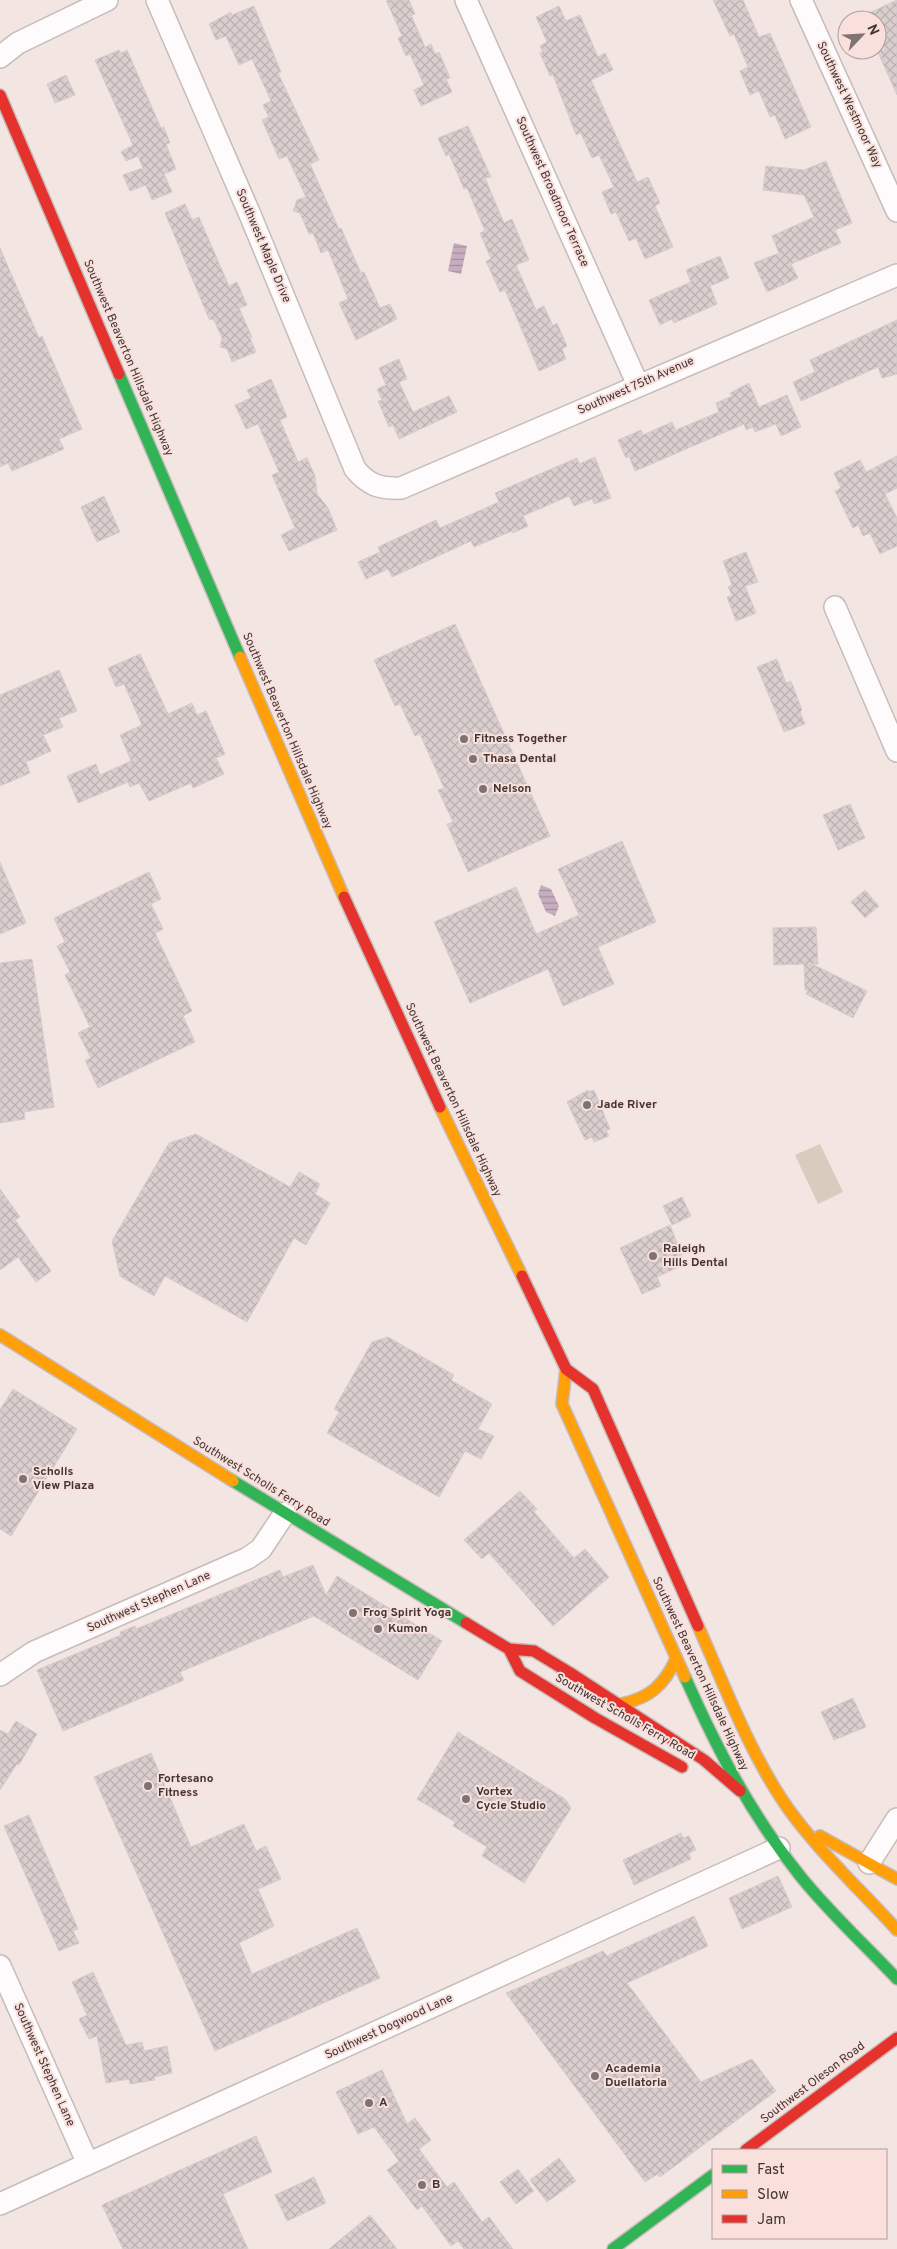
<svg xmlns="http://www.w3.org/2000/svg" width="897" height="2249" viewBox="0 0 897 2249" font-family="Overpass,sans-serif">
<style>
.garden{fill:#d8ccbf}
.water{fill:url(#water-rules)}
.building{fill:url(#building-cross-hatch);stroke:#d6cccb}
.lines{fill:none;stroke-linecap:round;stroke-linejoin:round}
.street-casing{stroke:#c6bcba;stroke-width:24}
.fast-casing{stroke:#c6bcba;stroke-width:14}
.slow-casing{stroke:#c6bcba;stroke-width:14}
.jam-casing{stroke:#c6bcba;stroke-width:14}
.street{stroke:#fdfbfb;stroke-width:21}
.fast{stroke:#30b455;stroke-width:11}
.slow{stroke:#ff9f0a;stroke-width:11}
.jam{stroke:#e5322d;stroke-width:11}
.poi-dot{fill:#7f7371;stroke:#f9e0dc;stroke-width:2}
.labels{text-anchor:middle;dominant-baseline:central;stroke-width:4;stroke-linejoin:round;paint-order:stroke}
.street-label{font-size:12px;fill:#403634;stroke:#f9e0dc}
.poi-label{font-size:12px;font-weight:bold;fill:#403634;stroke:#f9e0dc;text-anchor:start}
</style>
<defs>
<pattern id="water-rules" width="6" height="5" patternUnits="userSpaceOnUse" patternTransform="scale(1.25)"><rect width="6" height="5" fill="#c6aebe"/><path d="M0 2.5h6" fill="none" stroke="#a28e9b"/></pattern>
<pattern id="building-cross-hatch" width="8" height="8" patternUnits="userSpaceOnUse" patternTransform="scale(1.25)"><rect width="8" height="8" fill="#dacecf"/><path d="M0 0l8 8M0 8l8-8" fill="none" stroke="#bcb2b2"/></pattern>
</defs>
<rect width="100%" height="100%" fill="#f3e5e2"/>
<path class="garden" d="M820,1144l23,48 -25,12 -23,-49z"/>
<path class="water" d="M454,243l13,3 -6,28 -13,-3z
M541,885l10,4 8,17 -4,10 -9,-4 -8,-18z"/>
<path class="building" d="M386,0h23l6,14 -4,1 14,32 6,-3 4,10 4,-2 11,26 -4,1 6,13 -31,14 -7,-16 10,-5 -14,-31 -4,2 -8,-18 4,-2z
M713,0h30l16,37 11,-4 41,94 -26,12 -10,-24 -5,2 -11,-26 -9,4 -10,-24 8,-4 -14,-33 -4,2z
M897,0v95l-20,-45h8l-8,-18v-12h-5l-3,-7z
M254,6l27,66 -3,1 41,87 -9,4 29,65 2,-1 20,45 3,-1 16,36 10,-4 7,15 -41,21 -17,-37 9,-4 -20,-49 -7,3 -8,-20 -4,1 -9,-21 -7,-2 4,-11 9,-3 -19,-41 -8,3 -17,-39 7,-3 -6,-12 8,-4 -19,-42 -13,6 -13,-29 -10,4 -7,-16 22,-12 1,3z
M559,6l7,15 14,-6 18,42 7,-4 8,17 -22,10 46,102 11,-5 12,26 -5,3 18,41 -28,12 -9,-21 -7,3 -13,-29 -5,2 -9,-22 12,-5 -15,-32 -7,3 -11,-25 -5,2 -23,-60 -3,1 -10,-23 3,-1 -3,-6 7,-4 -11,-25z
M119,50l2,3 6,-3 34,78 3,-1 6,16 -4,1 10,25 -12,5 8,18 -20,8 -6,-15 -16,6 -7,-16 20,-7 -5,-12 -12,5 -5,-9 12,-7 -38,-85z
M66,75l9,20 -20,8 -8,-19z
M468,126l23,51 -6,1 19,45 8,-4 17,41 -13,5 20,45 8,-4 9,20 4,-3 10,23 -5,3 4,10 -27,12 -34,-81 -5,2 -14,-31 5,-2 -11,-26 5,-2 -18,-43 -3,1 -15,-35 -3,2 -8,-18z
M826,161l26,62 -17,7 6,13 -50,21 7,14 -31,14 -13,-29 25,-10 -7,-17 42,-19 -10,-22 -41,-5 3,-24 38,4z
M185,204l7,16 7,-3 30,69 8,-4 10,23 -8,3 13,29 -2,1 6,14 -24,10 -5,-13 -7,-2 2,-9 -8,-18 -5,-1 -44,-106z
M0,248l39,90 3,-2 40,93 -23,10 5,10 -52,22 -4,-8 -8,4z
M720,256l9,22 -19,8 7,18 -43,19 -2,-4 -12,6 -11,-25 42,-18 -5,-12z
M897,320v54l-15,4 -4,-11 -77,34 -8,-19 22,-10 -5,-12z
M399,359l8,20 -8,3 14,30 36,-16 8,16 -58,27 -6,-14 -4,2 -11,-26 4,-1 -5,-11 9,-4 -7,-17z
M271,379l16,38 -7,3 18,42 9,-4 8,18 2,18 11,14 9,22 -48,21 -8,-16 14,-7 -23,-53 7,-3 -21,-48 -12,5 -11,-24 16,-7 -4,-8z
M749,383l10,24 28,-12 14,32 -20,9 -5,-12 -21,8 -2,-5 -7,3 -2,-6 -109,47 -6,-15 -3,2 -8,-18 23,-10 2,5 29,-13 4,8 43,-18 -3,-9 16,-7 -2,-3z
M897,456v32l-12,6 12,24v28l-17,8 -10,-21 -7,3 -5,-11 -5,3 -18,-37 6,-3 -7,-15 26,-13 6,12z
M595,457l16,41 -17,6 -2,-5 -18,7 -5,-10 -46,20 5,10 -15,7 -1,-2 -38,16 -3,-6 -79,36 -4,-8 -22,10 -8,-17 22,-10 -2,-5 58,-27 4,8 59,-26 -4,-9 82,-35 2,6z
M104,496l16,36 -23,10 -16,-35z
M746,552l12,30 -13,4 11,27 -20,8 -9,-24 5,-2 -4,-8 4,-2 -9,-24z
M455,624l95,212 -82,36 -21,-48 6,-2 -15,-32 6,-2 -24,-54 -5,2 -15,-32 -5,2 -21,-46z
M140,654l28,60 24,-11 5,12 9,-4 19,43 -9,4 8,16 -31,14 -2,-5 -42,18 -10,-18 -9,4 -2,-5 -50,21 -11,-27 29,-12 4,11 31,-14 -11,-26 22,-10 -18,-41 -8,3 -8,-19z
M777,659l9,24 5,-2 11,29 -2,2 5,12 -21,8 -27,-65z
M59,670l18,41 -18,7 4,9 -20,8 8,16 -25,11 4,11 -30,13v-91z
M850,804l15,34 -27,12 -15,-35z
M622,841l34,81 -58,25 16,37 -51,22 -15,-37 -78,34 -36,-81 82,-35 20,47 43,-19 -21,-46z
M0,862l26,61 -26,11z
M149,872l12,27 -10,5 12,25 -8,4 37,78 -9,5 12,26 -97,46 -13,-28 6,-2 -13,-25 12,-6 -25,-52 5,-3 -13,-26 8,-4 -11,-24z
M865,890l14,16 -14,12 -14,-16z
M816,927l2,37h-6l55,27 -14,27 -47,-24 2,-3 -3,-1 -1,-26 -30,1 -1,-37z
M32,959l22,148 -30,5 1,7 -25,4v-160z
M588,1090v2l6,-2 16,39 -4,2 3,5 -15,6 -2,-5 -7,3 -18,-38z
M196,1134l94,53 9,-15 21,12 -5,10 15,9 -24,42 -12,-7 -47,84 -82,-46 -11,20 -34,-20 -8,-35 57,-98z
M0,1189l20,28 -5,3 36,51 -15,11 -18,-25 -18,13z
M682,1197l9,19 -19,9 -9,-19z
M670,1225l15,39 -28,13 4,9 -19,8 -22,-46z
M388,1337l66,38 -3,5 41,24 -14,25 16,7 -13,23 -16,-8 -26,46 -112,-64 12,-21 -5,-3 38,-67z
M13,1389l64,40 -66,107 -11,-7v-119z
M520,1491l17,18 -3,3 40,46 11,-9 24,28 -56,49 -64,-73 -7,6 -18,-19z
M313,1565l13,30 11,-19 105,65 -24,39 -104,-64 -134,56 4,8 -121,51 -26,-61 84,-35 -1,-3 15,-6 1,3 144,-59 3,7z
M853,1698l13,29 -32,13 -13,-28z
M16,1721l21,13 -18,31 -2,-1 -17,26v-60l8,4z
M458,1732l107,67 6,9 -47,75 -42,-27 5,-9 -34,-21 2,-4 -38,-23z
M151,1753l40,94 53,-23 12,27 10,-5 15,33 -23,10 16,37 -35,17 13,31 105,-46 23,50 -165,73 -121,-274z
M29,1815l49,114 -5,2 6,12 -20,8 -55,-125z
M681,1833l2,5 6,-2 7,14 -7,3 2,6 -57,26 -11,-25z
M778,1876l14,31 -50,22 -13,-31z
M694,1916l14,30 -81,37 74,99 51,-23 24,32 -116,86 -2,-3 -13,8 -139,-189 97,-42 4,5z
M93,1972l33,73 16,-3 2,9 23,-5 5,27 -18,4 1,3 -25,4 -1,-5 -23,4 -9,-47 -8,3 -10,-20 8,-4 -15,-33z
M382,2070l25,54 8,-6 16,22 -12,9 28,38 7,-5 28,40 7,-5 24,32h-49l-6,-8 -7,5 -29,-40 -5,4 -30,-40 12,-9 -25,-34 -16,7 -22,-42z
M256,2136l16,36 -49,22 25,55h-125l-21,-44z
M559,2158l17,23 -29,21 -17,-22z
M518,2169l16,22 -18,13 -16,-22z
M314,2177l12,26 -39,18 -12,-26z
M370,2215l27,34h-68z"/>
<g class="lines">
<defs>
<path id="street" d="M157,0l94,217 104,252c13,16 25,20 46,19l496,-213
M466,0l172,385
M801,0l96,211
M0,57l18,-14 89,-43
M835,607l62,144
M0,1675l34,-23 214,-94 13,-9 24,-36
M869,1863l28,-44
M0,1966l88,198
M0,2204l779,-356"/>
<path id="fast" d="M119,374l121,283
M233,1481l233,142
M685,1677c33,74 65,136 116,200 29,36 64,68 96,102
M613,2249l100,-74"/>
<path id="slow" d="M240,657l104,240
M440,1107l82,169
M0,1335l233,146
M566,1369l-4,35 123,273
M698,1626c25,56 49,120 83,172 29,45 79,91 116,132
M621,1704c29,-6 43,-19 55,-45
M820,1836l77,43"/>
<path id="jam" d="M0,95l119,279
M344,897l96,210
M522,1276l44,93 27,20 105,237
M466,1623l43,26 25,2 41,25 129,84 36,31
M509,1649l11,22 75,47 87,49
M746,2150l151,-112"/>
</defs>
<use href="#street" class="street-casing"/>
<use href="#fast" class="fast-casing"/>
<use href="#slow" class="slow-casing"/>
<use href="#jam" class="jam-casing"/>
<use href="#street" class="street"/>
<use href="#fast" class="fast"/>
<use href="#slow" class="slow"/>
<use href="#jam" class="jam"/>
</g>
<g class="poi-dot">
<circle cx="464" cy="739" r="5"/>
<circle cx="473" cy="759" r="5"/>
<circle cx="483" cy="789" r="5"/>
<circle cx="587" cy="1105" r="5"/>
<circle cx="653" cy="1256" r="5"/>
<circle cx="23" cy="1479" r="5"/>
<circle cx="353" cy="1613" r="5"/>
<circle cx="378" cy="1629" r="5"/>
<circle cx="148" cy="1786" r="5"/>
<circle cx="466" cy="1799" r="5"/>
<circle cx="595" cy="2076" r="5"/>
<circle cx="369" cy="2103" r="5"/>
<circle cx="422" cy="2185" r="5"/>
</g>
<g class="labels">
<g class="street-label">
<text transform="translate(849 105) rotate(65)">Southwest Westmoor Way</text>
<text transform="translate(552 192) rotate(66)">Southwest Broadmoor Terrace</text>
<text transform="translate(263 246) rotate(67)">Southwest Maple Drive</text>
<text transform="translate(128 358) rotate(67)">Southwest Beaverton Hillsdale Highway</text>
<text transform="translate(636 386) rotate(-24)">Southwest 75th Avenue</text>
<text transform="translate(287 731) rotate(67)">Southwest Beaverton Hillsdale Highway</text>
<text transform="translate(453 1100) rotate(65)">Southwest Beaverton Hillsdale Highway</text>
<text transform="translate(261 1482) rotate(32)">Southwest Scholls Ferry Road</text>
<text transform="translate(149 1602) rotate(-24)">Southwest Stephen Lane</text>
<text transform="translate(700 1674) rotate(65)">Southwest Beaverton Hillsdale Highway</text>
<text transform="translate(625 1717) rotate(30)">Southwest Scholls Ferry Road</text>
<text transform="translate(389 2027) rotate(-25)">Southwest Dogwood Lane</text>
<text transform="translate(44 2065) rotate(66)">Southwest Stephen Lane</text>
<text transform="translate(813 2083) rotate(-37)">Southwest Oleson Road</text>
</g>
<g class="poi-label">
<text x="474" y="739">Fitness Together</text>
<text x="483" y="759">Thasa Dental</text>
<text x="493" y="789">Nelson</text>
<text x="597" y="1105">Jade River</text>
<text x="663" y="1249">Raleigh<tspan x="663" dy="14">Hills Dental</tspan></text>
<text x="33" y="1472">Scholls<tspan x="33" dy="14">View Plaza</tspan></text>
<text x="363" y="1613">Frog Spirit Yoga</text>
<text x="388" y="1629">Kumon</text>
<text x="158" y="1779">Fortesano<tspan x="158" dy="14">Fitness</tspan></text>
<text x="476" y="1792">Vortex<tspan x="476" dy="14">Cycle Studio</tspan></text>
<text x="605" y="2069">Academia<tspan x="605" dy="14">Duellatoria</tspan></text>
<text x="379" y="2103">A</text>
<text x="432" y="2185">B</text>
</g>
</g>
<rect x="712" y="2149" width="175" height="90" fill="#f9e0dc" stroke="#af9c99"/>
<rect x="722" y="2165" width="25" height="8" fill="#30b455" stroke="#af9c99"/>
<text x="757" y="2174" font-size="15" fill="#403634">Fast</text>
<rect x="722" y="2190" width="25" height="8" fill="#ff9f0a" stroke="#af9c99"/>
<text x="757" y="2199" font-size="15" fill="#403634">Slow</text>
<rect x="722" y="2215" width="25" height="8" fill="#e5322d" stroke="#af9c99"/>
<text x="757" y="2224" font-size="15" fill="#403634">Jam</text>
<g transform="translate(862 35) rotate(65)"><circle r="24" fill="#f9e0dc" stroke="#af9c99"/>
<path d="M0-4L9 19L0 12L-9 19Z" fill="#7f7371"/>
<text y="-8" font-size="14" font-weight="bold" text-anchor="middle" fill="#403634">N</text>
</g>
</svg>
